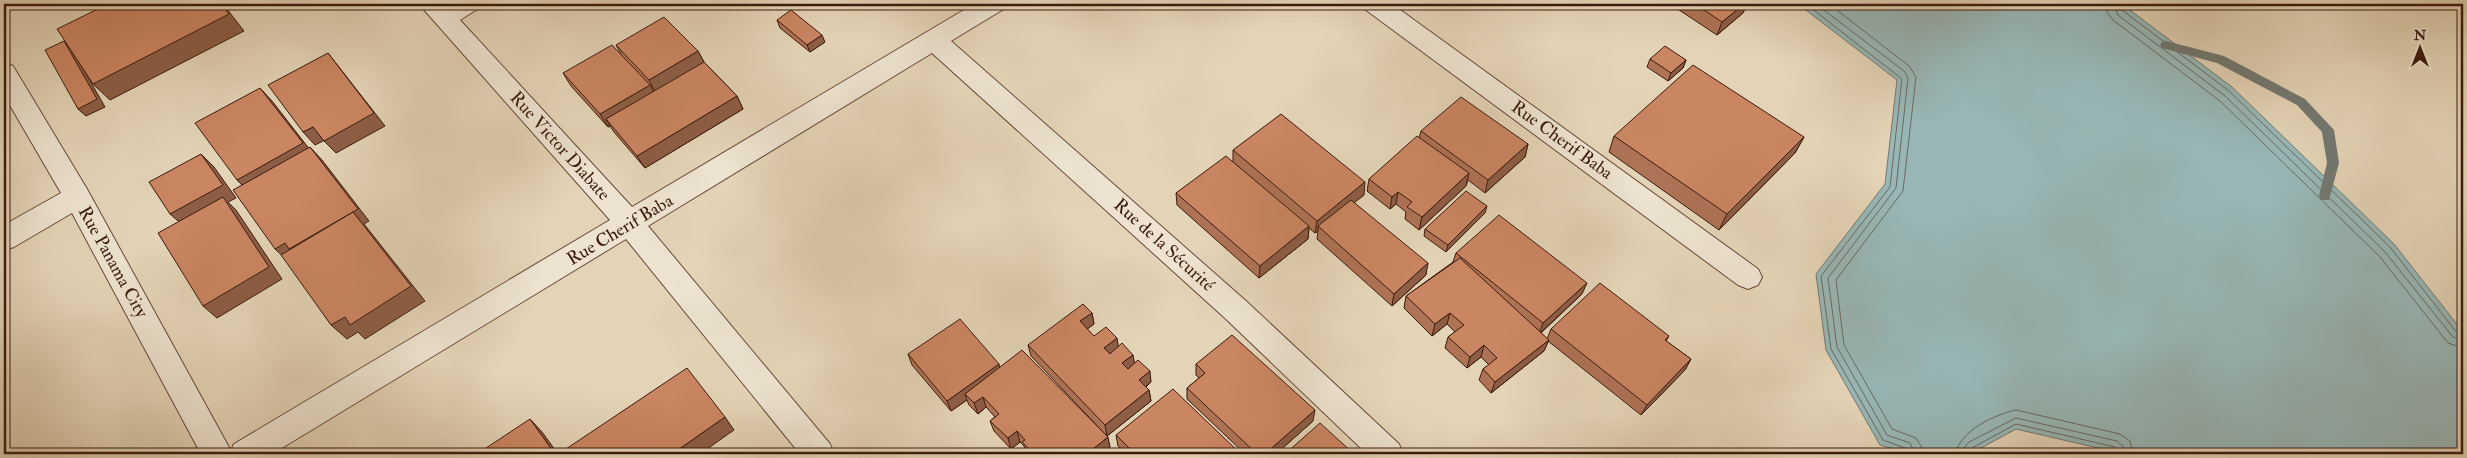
<svg xmlns="http://www.w3.org/2000/svg" width="2467" height="458" viewBox="0 0 2467 458" font-family="'IM FELL Double Pica',serif">
<style>
.water{fill:#98b7b6;stroke:#737973}
.lines{fill:none;stroke-linecap:round;stroke-linejoin:round}
.shore{stroke:#6a6962;stroke-width:1}
.stream{fill:#737973;fill-rule:evenodd}
.minor-casing{stroke:#664938;stroke-width:2}
.minor{fill:#ede3d0;fill-rule:evenodd}
.wall{fill:#ae7254;stroke:#3c1b0e}
.shaded-wall{fill:#8d5d45;stroke:#3c1b0e}
.building{fill:#ca8562;stroke:#3c1b0e}
.labels{text-anchor:middle;dominant-baseline:central;stroke-width:4;stroke-linejoin:round;paint-order:stroke}
.street-label{font-size:18px;fill:#3c1b0e;stroke:#ede3d0}
</style>
<rect width="100%" height="100%" fill="#e4d4b7"/>
<filter id="stains"><feTurbulence type="fractalNoise" baseFrequency=".004" numOctaves="4"/><feColorMatrix values="0 0 0 0 .2 0 0 0 0 .09 0 0 0 0 .02 0 0 0 .5 -.17"/></filter>
<radialGradient id="worn" r=".72"><stop offset=".6" stop-color="#630" stop-opacity="0"/><stop offset="1" stop-color="#630" stop-opacity=".3"/></radialGradient>
<path class="water" d="M1798,4h324l110,83 162,157 69,88v122h-339l-108,-25 -46,25h-59l-31,-9 -54,-95 -10,-76 69,-90 12,-104z"/>
<g class="lines">
<path class="shore" d="M1806,4l96,75 -12,108 -69,89 10,73 52,91 22,8 3,6
M1816,4l88,67 4,7 -12,110 -68,90 9,69 50,88 23,8 5,11
M1829,4l80,62 7,11 -13,114 -67,89 8,65 48,84 24,9 5,8 1,8
M2106,4l1,8 6,8 107,81 160,156 68,86 15,5
M2113,4l5,11 107,81 160,156 68,85 10,4
M2119,4l3,6 107,81 161,156 67,86 6,2
M1955,454c6,-24 39,-39 61,-44l104,24 10,7 3,13
M1963,454l1,-6 5,-6 47,-24 101,23 6,5 3,8
M1969,454l3,-6 44,-24 99,23 4,7"/>
<path class="stream" d="M2166,41l58,15 81,43 29,31 5,33 -10,37h-8l-2,-4 8,-33 -5,-31 -25,-27 -80,-42 -55,-15 -2,-3 2,-3z"/>
<defs>
<path id="minor" d="M419,4h60l-3,6 -16,10 172,187 342,-203h31l-3,6 -51,31 295,260 153,143 4,10h-36l-141,-135 -294,-266 -284,173 182,218 4,10h-34l-174,-215 -354,215h-71l-129,-241 -58,34 -10,3v-25l57,-32 -57,-98v-32l9,3 74,123 144,262 3,-7 376,-224z
M1363,4h29l366,265 4,8 -4,8 -10,4 -10,-4 -372,-275z"/>
</defs>
<use href="#minor" class="minor-casing"/>
<use href="#minor" class="minor"/>
</g>
<path class="wall" d="M1670,4h77l-4,9 -26,22z
M777,20l48,22 -15,10 -30,-24z
M616,45l82,6 6,11 33,34 6,13 -98,59 -31,-36 -4,-6 -2,1 -37,-41 -8,-13 58,-19z
M1650,59l36,1 -3,8 -15,13 -21,-14z
M1421,131l107,13 -3,13 -40,36 -17,-13 -2,6 -47,44 -14,-11 1,-7 -10,-8 -6,5 -23,-18 2,-12 50,-41z
M1614,136l190,1 -9,16 -76,77 -110,-78z
M1233,150l131,45 -10,7 72,73 -34,31 -75,-67 1,-8 -3,2 -6,-5 -1,11 -49,39 -82,-73 -1,-12 57,-31z
M1485,213l-39,39 -22,-16 1,-7z
M1456,253l126,41 -41,39 6,6 4,-10 118,7 -3,5 25,18 -6,11 -44,45 -93,-74 -4,10 -53,42 -12,-13 4,-11 6,-4 -8,-8 -14,11 -22,-20 3,-11 7,-5 -8,-8 -15,12 -28,-28 2,-12 47,-34z
M1092,313l2,11 -7,5 7,7 39,19 1,8 17,19 -5,5 3,3 2,11 -44,35 3,11 -9,7h-78l3,-2 -2,-6 -4,-4 -9,7 -17,-18 -4,-10 5,-4 -9,-10 -8,7 -9,-9 -2,-5 -16,11 -39,-46 -4,-11 92,14 101,62 -70,-74 -3,-11z
M1196,364l117,57 -37,33h-31l-58,-55v-11l12,-10 -3,-3z
M1116,435l125,19h-115l-8,-8z"/>
<path class="shaded-wall" d="M221,4h2l21,27 -134,69 -17,-16z
M1744,4h3l-4,9 -26,22 5,-13z
M822,35l3,7 -15,10 -3,-7z
M64,41l8,8 33,58 -19,9 -8,-7z
M698,51l7,13 -49,30 -7,-14z
M328,53l57,73 -49,27 -12,-12z
M1686,60l-3,8 -15,13 3,-8z
M650,85l7,13 -51,21 4,7 -2,1 -8,-13z
M260,88l12,13 42,54 -64,38 -13,-13z
M737,96l6,13 -98,59 -8,-12z
M313,127l12,13 -10,5 -12,-13z
M1804,137l-9,16 -76,77 8,-16z
M1528,144l-3,13 -40,36 3,-13z
M310,147l12,13 47,61 -5,3 61,77 -60,38 -7,-7 -11,7 -16,-14 -43,-64 -13,-12z
M201,154l13,13 22,31 -8,4 8,8 46,69 -65,39 -14,-12 -19,-80 -14,-12z
M1469,173l-3,13 -47,44 3,-13z
M1365,182l-1,13 -43,34 -3,-3v5l-3,2 2,-12z
M1398,192l-2,12 -6,5 2,-12z
M1487,206l-2,7 -39,39 2,-7z
M1309,226l-1,13 -49,39 1,-12z
M1428,263l-2,12 -34,31 2,-12z
M1587,283l-5,11 -43,40 4,-11z
M1092,313l2,11 -12,9 -2,-12z
M1450,313l-3,11 -15,12 3,-12z
M1117,338l2,12 -13,9 -2,-11z
M1549,340l-5,11 -53,42 4,-11z
M1484,345l-3,12 -14,11 3,-11z
M1133,355l2,11 -11,8 -2,-11z
M1691,359l-6,11 -44,45 6,-10z
M999,364l3,11 -37,19 2,6 -16,11 -4,-10z
M1150,371l1,11 -11,9 -1,-11z
M1149,390l2,11 -44,35 -2,-11z
M983,397l3,10 -8,7 -4,-11z
M1315,410l-2,11 -37,33h-11z
M725,417l9,13 -34,24h-28z
M530,419l12,13 16,22h-3z
M1017,431l3,11 -9,7 -3,-11z
M1108,437l2,10 -9,7h-14z"/>
<path class="building" d="M108,4h113l8,10 -136,70 -36,-55z
M1695,4h49l-22,18z
M791,10l31,25 -15,10 -30,-25z
M664,17l34,34 -49,29 -33,-35z
M64,41l33,58 -19,10 -33,-59z
M612,45l38,40 -50,29 -37,-41z
M1665,46l21,14 -15,13 -21,-14z
M328,53l46,60 -50,28 -11,-14 -10,5 -35,-47z
M704,62l33,34 -100,60 -31,-37z
M1693,65l111,72 -77,77 -113,-78z
M260,88l43,55 -66,37 -42,-57z
M1461,97l67,47 -40,36 -67,-49z
M1281,114l84,68 -48,39 -84,-71z
M1417,136l52,37 -47,44 -15,-10 5,-5 -14,-10 -6,5 -23,-18z
M310,147l48,62 -69,40 -4,-6 -10,6 -42,-59z
M201,154l22,31 -53,29 -21,-32z
M1226,156l83,70 -49,40 -84,-73z
M1466,191l21,15 -39,39 -23,-16z
M223,197l46,70 -66,39 -45,-73z
M1351,200l77,63 -34,31 -76,-68z
M353,212l58,74 -61,39 -5,-8 -14,8 -50,-70z
M1499,215l88,68 -44,40 -87,-70z
M1460,258l89,82 -54,42 -12,-13 14,-11 -13,-13 -14,12 -22,-20 16,-12 -14,-12 -15,11 -29,-28z
M1600,283l69,53 -4,4 26,19 -44,46 -96,-76z
M1083,304l9,9 -12,8 14,15 12,-9 11,11 -13,10 6,6 12,-11 11,12 -11,8 6,6 10,-9 12,11 -11,9 10,10 -44,35 -77,-80z
M960,319l39,45 -52,37 -39,-47z
M1232,335l83,75 -50,44h-8l-70,-66 18,-15 -9,-9z
M1022,350l86,87 -21,17h-64l6,-5 -7,-7 3,-2 -8,-9 -9,7 -18,-17 9,-7 -16,-17 -9,6 -9,-9z
M687,368l38,49 -53,37h-107l-2,-3z
M1173,389l68,65h-106l-19,-19z
M530,419l25,35h-78z
M1320,423l34,31h-69z"/>
<g class="labels">
<g class="street-label">
<text transform="translate(1562 140) rotate(36)">Rue Cherif Baba</text>
<text transform="translate(560 146) rotate(48)">Rue Victor Diabate</text>
<text transform="translate(620 230) rotate(-31)">Rue Cherif Baba</text>
<text transform="translate(1164 245) rotate(42)">Rue de la Sécurité</text>
<text transform="translate(113 262) rotate(61)">Rue Panama City</text>
</g>
</g>
<rect width="2467" height="458" fill="none" stroke="#e4d4b7" stroke-width="20"/>
<rect x="5" y="5" width="2457" height="448" fill="none" stroke="#3c1b0e" stroke-width="2.5"/>
<rect x="10" y="10" width="2447" height="438" fill="none" stroke="#3c1b0e"/>
<g transform="translate(2420 48)" stroke="#ede3d0" stroke-width="4" paint-order="stroke">
<path d="M0-4L9 19L0 12L-9 19Z" fill="#3c1b0e"/>
<text y="-8" font-size="14" font-weight="bold" text-anchor="middle" fill="#3c1b0e">N</text>
</g>
<rect width="100%" height="100%" filter="url(#stains)"/>
<rect width="100%" height="100%" fill="url(#worn)"/>
</svg>
